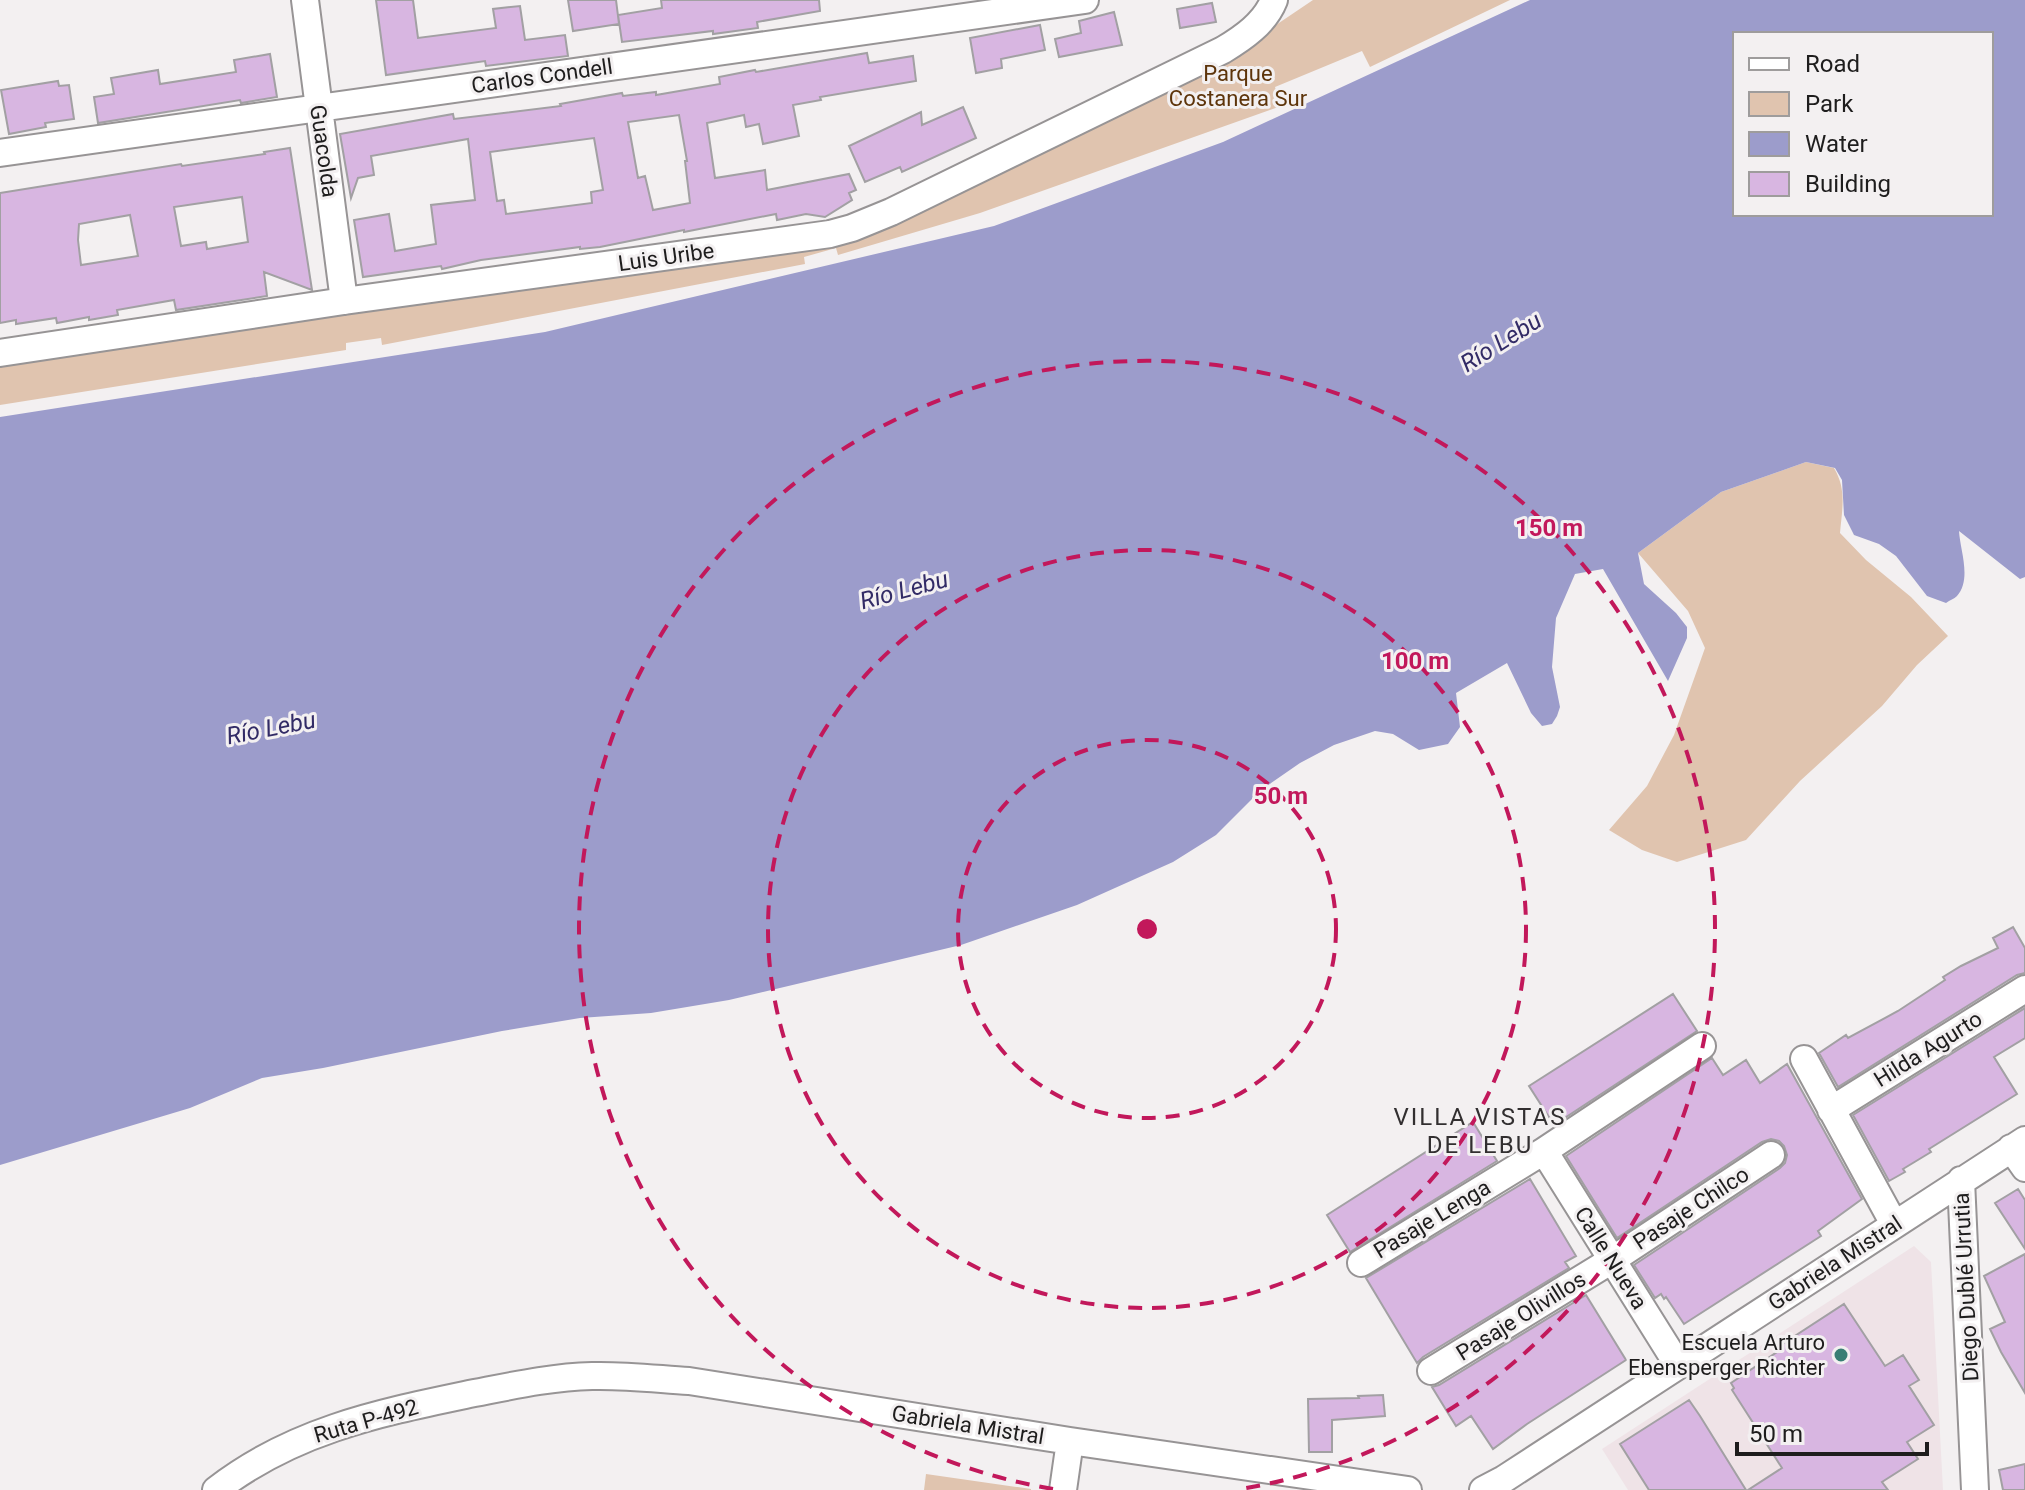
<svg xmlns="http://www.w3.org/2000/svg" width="2025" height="1490" viewBox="0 0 2025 1490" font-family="Roboto,sans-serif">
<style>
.built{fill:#efe3e7}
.green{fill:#e0c4af}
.water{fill:#9c9ccb;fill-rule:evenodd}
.building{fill:#d8b6e1;stroke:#a2a0a3;stroke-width:2;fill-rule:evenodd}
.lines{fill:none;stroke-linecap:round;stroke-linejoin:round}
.street-casing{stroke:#979495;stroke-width:30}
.street{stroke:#fff;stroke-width:26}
.ring{fill:none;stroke:#c2185b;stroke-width:4;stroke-dasharray:14 10}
.poi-dot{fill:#387e74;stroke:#f3f0f1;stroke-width:3}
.labels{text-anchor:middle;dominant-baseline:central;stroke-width:6;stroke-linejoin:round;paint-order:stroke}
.park-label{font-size:22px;fill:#5d340a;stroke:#f3f0f1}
.street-label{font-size:22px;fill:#1e1d1d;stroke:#f3f0f1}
.poi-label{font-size:22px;fill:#1e1d1d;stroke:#f3f0f1;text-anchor:end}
.water-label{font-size:24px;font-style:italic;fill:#322b66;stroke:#f3f0f1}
.neighbourhood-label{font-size:24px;letter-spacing:2px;fill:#322f30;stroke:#f3f0f1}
.centre{fill:#c2185b;stroke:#f3f0f1;stroke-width:4}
.ring-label{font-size:24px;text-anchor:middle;font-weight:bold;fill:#c2185b;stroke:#f3f0f1;stroke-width:6;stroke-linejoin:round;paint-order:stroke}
</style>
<rect width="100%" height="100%" fill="#f3f0f1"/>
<path class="built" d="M1914,1246l17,16 12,228h-315l-26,-41z"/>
<path class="green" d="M1313,0h197l-140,67 -8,-16 -87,36 6,19 -301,107 -142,42 -2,-7 -32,9 1,7 -423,81 -1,-7 -35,5v7l-346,55v-44l827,-121 440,-209z
M1806,462l28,6c13,22 8,41 6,65l26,27 45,37 37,39 -31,29 -35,41 -82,75 -54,59 -69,22 -35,-12 -33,-20 38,-44 27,-51 31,-87 -17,-37 -50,-58 83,-61z
M926,1474l105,15v1h-107z"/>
<path class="water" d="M1530,0h495v577l-5,2 -61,-48c1,19 13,48 -2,65 -3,3 -7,4 -11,7l-19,-7 -31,-40 -17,-12 -25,-9 -10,-20 -2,-35 -7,-12 -29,-6 -85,30 -83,61 6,31 32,29 11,14v11l-19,43 -65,-112 -28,5 -19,44 -4,49 8,40 -3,9 -5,8 -10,2 -11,-13 -24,-50 -51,30 4,34 -12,17 -29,6 -26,-16 -18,-3 -41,14 -34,18 -39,27 -45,45 -43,27 -96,43 -116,40 -232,55 -78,13 -71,5 -78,13 -179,37 -61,10 -72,30 -190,57v-748l545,-85 449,-106 229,-84zM1991,34v180h-256v-180z"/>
<path class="building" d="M376,0h37l5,38 78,-10 -3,-19 27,-3 5,34 40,-5 3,21 -82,10 -1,-5 -99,14z
M568,0h48l3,24 -46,7z
M661,0h158l1,11 -63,11 1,6 -45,6v-3l-91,11 -4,-27 44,-7z
M1212,3l4,19 -36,6 -3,-19z
M1114,12l8,33 -63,12 -4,-18 26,-6 -2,-12z
M1040,25l5,25 -44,9 1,9 -26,5 -6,-35z
M867,53l2,10 44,-7 3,25 -96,16 1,3 -28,5 6,31 -36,8 -4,-20 -13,3 -2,-12 -37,8 8,55 50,-8 2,20 82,-16 7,16 -7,3 3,7 -27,17 -19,-3 -29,6 -1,-6 -92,18v-2l-84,17 -20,2v-2l-99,13 -39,9 -1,-3 -78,11 -9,-57 35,-6 6,37 41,-7 -5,-39 44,-5 -7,-61 -97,17 3,19 -16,3 -7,20 -11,-64 113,-20 1,5 107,-13 -1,-2 62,-11 1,3 33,-4v3l64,-11 -1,-7 36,-7 1,2zM679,115l8,46h-2l5,42 -37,7 -8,-34 -7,2 -10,-56zM594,138l9,52 -12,2 1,11 -86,11 -2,-14 -7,1 -7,-49z
M270,54l7,43 -36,6 -1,-3 -142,23 -4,-26 20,-3 -3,-16 47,-8 2,14 76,-12 -2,-12z
M58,81l1,5 10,-1 5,34 -29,4 1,4 -37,7 -8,-44z
M963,107l13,31 -74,34 -2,-5 -35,15 -16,-36 72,-34 1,13z
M290,148l22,142 -48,-18 3,24 -91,14 -2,-10 -57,10 1,5 -29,5v-3l-32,6 -1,-5 -40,6v-4l-16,3v-130l137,-22 44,-7 1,2 83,-12 -1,-2zM242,197l6,45 -41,7 -1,-7 -25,4 -7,-39zM130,215l8,41 -57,9 -3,-25 1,-16z
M2013,927l12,21v25l-8,2 -179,112 -19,-34 27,-18 2,3 50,-27 47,-31 -2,-3 18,-11 37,-18 -5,-10z
M1673,994l24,37 -143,94 -25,-39z
M2025,1008v30l-31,19 23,37 -88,55 2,3 -28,17 2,3 -16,9 -36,-66z
M1712,1058l11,17 23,-15 14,23 27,-19 75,135 -44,32 3,5 -137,88 -18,-27 -2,2 -3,-5 -6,4 -21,-33 146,-97 5,-5 2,-8 -3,-9 -5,-5 -8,-2 -9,3 -145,96 -51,-82z
M1473,1122l24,39 -147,91 -23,-37z
M1530,1179l46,77 -11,6 4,6 -146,89 -6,6 -51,-85z
M2018,1189l7,11v49l-30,-46z
M2025,1254v139l-24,-41 -11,-23 15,-7 -21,-46z
M1586,1295l40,65 -99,64 -34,25 -22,-33 -15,10 -24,-39 7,-2z
M1844,1304l41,62 18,-11 16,25 -10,6 25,39 -27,17 11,17 -36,23 6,8h-140l34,-22 -50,-78 2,-2 -3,-5 52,-35 -2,-3z
M1383,1395l2,21 -53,4v32h-23l-1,-53 51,-1 -1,-2z
M1689,1400l11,16 46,74h-97l-29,-46z
M2025,1464v26h-22l-4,-20z"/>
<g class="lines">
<defs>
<path id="street" d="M305,0l39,301
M0,153l1085,-153
M0,353l344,-52 486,-67 22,-6 39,-16 332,-162c20,-12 42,-27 51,-50
M1804,1059l90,165
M1831,1110l194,-121
M2011,1148l14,20
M1544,1151l134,214
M1961,1180l14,310
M1361,1263l183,-112 158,-105
M1431,1371l181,-111 159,-105
M216,1490c75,-58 158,-76 249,-95 42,-8 84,-18 127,-19 32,-1 65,3 97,5l381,60 338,49
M1063,1490l7,-49
M1483,1490l21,-11 521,-339"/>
</defs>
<use href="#street" class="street-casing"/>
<use href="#street" class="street"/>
</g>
<g class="ring">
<circle cx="1147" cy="929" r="189"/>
<circle cx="1147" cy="929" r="379"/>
<path d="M1053 1489A568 568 0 1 1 1241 1489"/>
</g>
<circle class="poi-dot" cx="1841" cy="1355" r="8"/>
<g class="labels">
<g class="park-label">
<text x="1238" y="73">Parque<tspan x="1238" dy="25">Costanera Sur</tspan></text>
</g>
<g class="street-label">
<text transform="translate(542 76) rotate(-8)">Carlos Condell</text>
<text transform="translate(324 151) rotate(82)">Guacolda</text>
<text transform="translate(666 257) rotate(-8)">Luis Uribe</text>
<text transform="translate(1928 1049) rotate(-32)">Hilda Agurto</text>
<text transform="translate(1691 1208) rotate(-33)">Pasaje Chilco</text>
<text transform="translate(1432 1219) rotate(-31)">Pasaje Lenga</text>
<text transform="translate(1611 1258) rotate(58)">Calle Nueva</text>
<text transform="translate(1835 1263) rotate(-33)">Gabriela Mistral</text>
<text transform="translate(1966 1287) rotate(-93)">Diego Dublé Urrutia</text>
<text transform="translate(1521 1316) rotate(-32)">Pasaje Olivillos</text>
<text transform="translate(366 1421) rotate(-16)">Ruta P-492</text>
<text transform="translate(968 1425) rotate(9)">Gabriela Mistral</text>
</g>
<g class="poi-label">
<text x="1825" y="1342">Escuela Arturo<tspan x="1825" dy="25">Ebensperger Richter</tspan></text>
</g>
<g class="water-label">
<text transform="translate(1501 342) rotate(-32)">Río Lebu</text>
<text transform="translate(904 590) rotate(-15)">Río Lebu</text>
<text transform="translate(271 728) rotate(-11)">Río Lebu</text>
</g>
<g class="neighbourhood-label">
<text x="1480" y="1117">VILLA VISTAS<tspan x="1480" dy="28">DE LEBU</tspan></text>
</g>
</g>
<circle cx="1147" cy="929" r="12" class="centre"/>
<g class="ring-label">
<text x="1549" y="536">150 m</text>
<text x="1415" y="669">100 m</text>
<text x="1281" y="804">50 m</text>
</g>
<rect x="1733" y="32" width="260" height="184" fill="#f3f0f1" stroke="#9e9c9c" stroke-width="2"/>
<rect x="1749" y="58" width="40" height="12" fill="#ffffff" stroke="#9e9c9c" stroke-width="2"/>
<text x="1805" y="72" font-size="24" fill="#1e1d1d">Road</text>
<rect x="1749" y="92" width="40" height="24" fill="#e0c4af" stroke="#9e9c9c" stroke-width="2"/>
<text x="1805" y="112" font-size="24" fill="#1e1d1d">Park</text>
<rect x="1749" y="132" width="40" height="24" fill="#9c9ccb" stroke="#9e9c9c" stroke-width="2"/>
<text x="1805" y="152" font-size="24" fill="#1e1d1d">Water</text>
<rect x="1749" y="172" width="40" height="24" fill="#d8b6e1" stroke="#9e9c9c" stroke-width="2"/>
<text x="1805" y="192" font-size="24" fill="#1e1d1d">Building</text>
<path d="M1737 1442v12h190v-12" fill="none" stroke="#1e1d1d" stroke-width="4"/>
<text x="1749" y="1442" font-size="24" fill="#1e1d1d" stroke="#f3f0f1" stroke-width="6" paint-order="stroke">50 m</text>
</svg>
